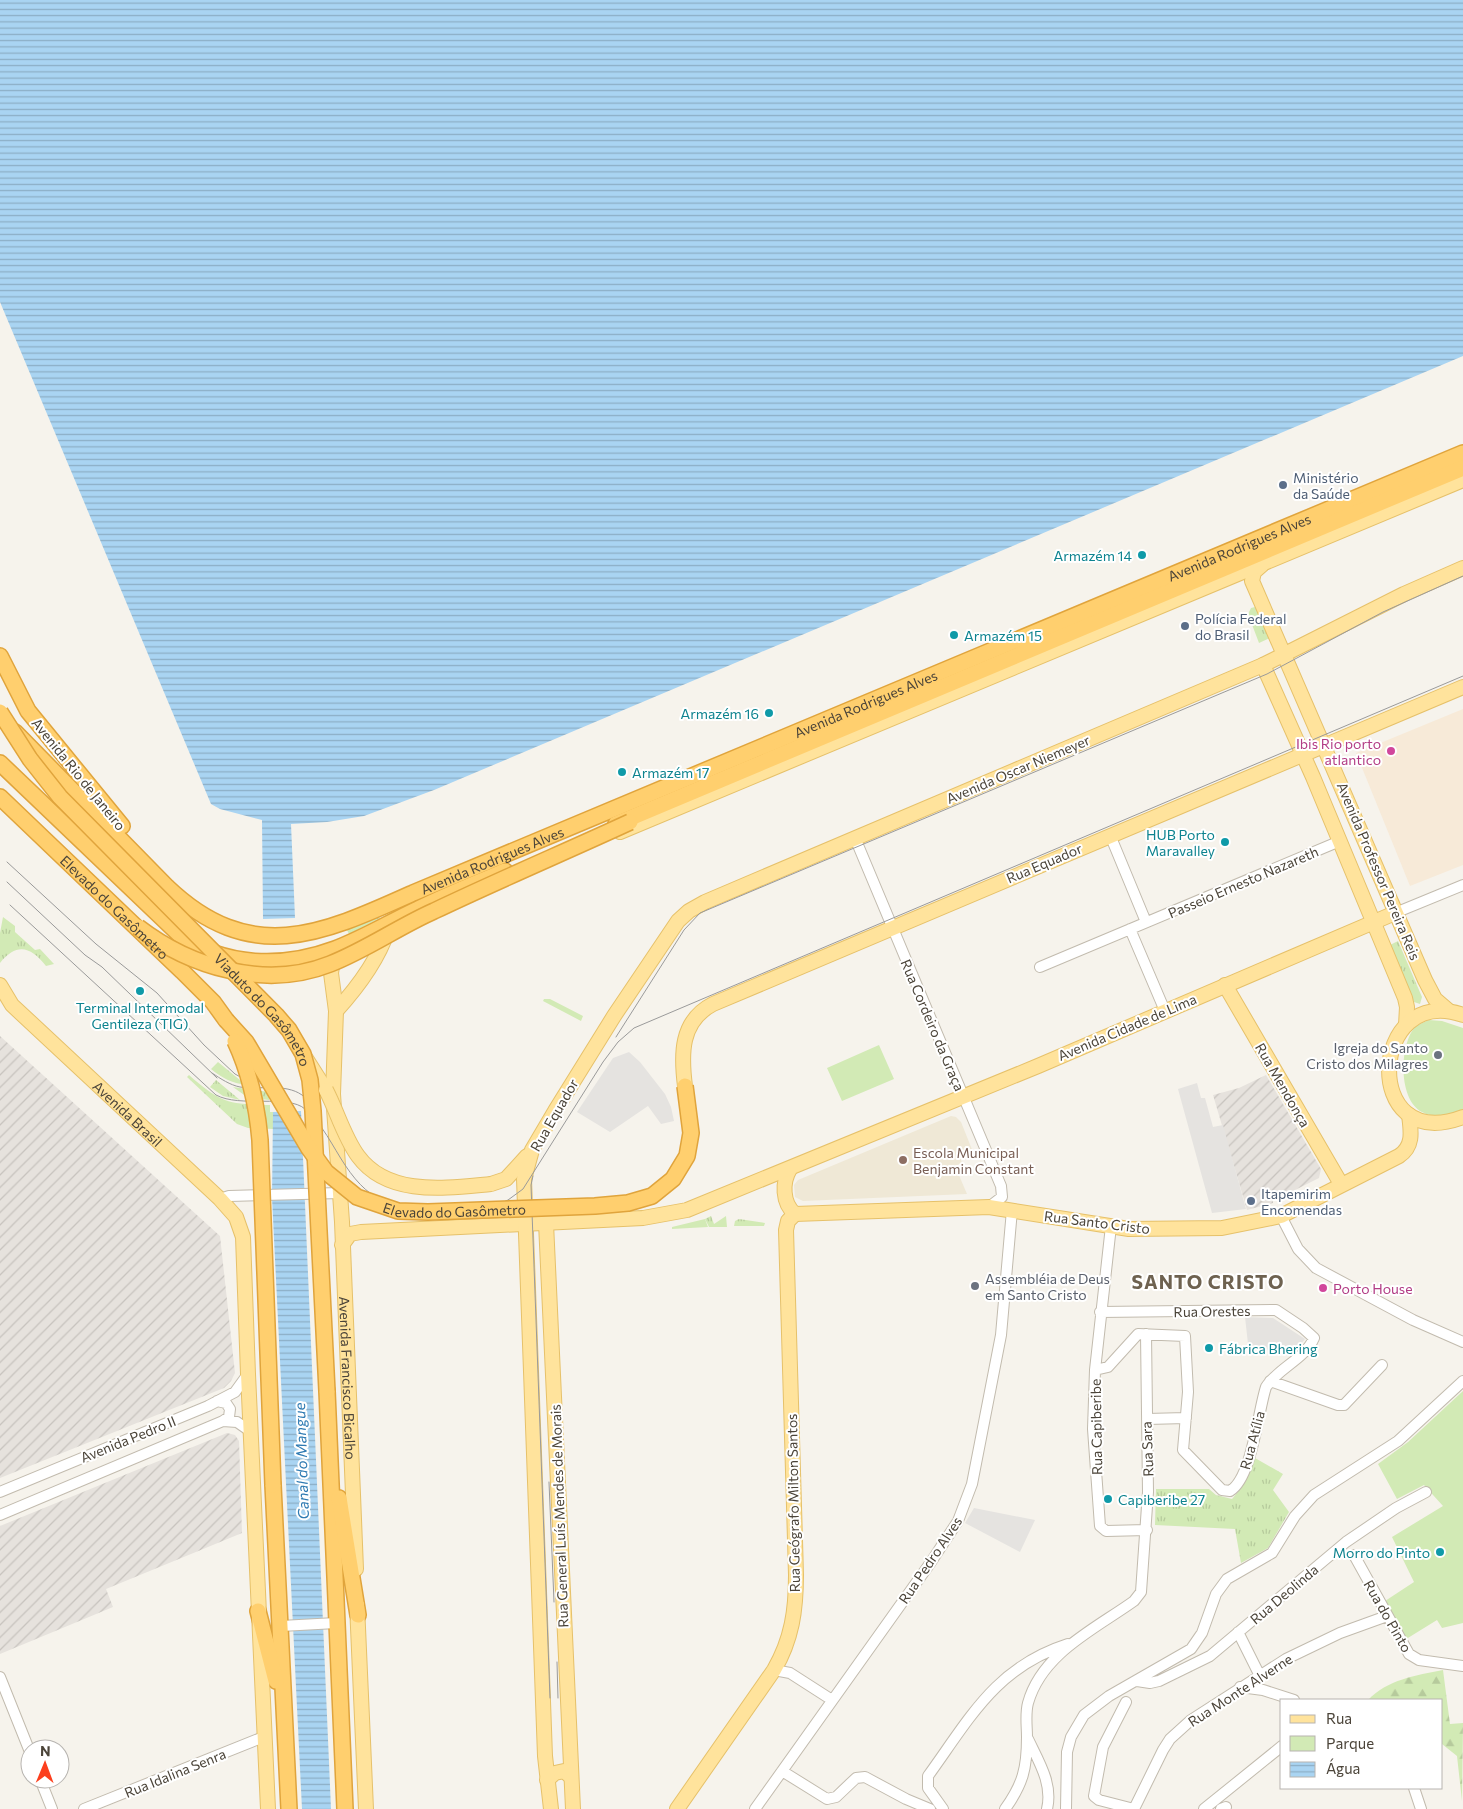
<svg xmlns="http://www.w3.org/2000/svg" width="1463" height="1809" viewBox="0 0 1463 1809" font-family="Commissioner,sans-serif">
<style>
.commercial{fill:#f7ead8}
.industrial{fill:url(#industrial-furrows)}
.education{fill:#efe8d6}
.grass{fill:url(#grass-tufts)}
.forest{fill:url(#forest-firs)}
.green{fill:#d2eab5}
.parking{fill:#e5e3e0}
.water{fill:url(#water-rules)}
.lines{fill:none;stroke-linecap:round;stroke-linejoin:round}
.minor-casing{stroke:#c2bbae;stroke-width:12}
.major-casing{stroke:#e6c16a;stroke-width:16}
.highway-casing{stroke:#e0a43c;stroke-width:18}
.minor{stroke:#fff;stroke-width:10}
.major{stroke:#ffe39c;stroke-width:14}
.highway{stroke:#ffcf6e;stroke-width:15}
.tram{stroke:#9a9a9a;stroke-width:1}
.major-bridge-casing{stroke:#e6c16a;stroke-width:16;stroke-linecap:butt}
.highway-bridge-casing{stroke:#e0a43c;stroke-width:18;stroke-linecap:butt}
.major-bridge{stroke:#ffe39c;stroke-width:14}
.highway-bridge{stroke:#ffcf6e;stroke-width:15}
.service-dot{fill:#5c6f8a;stroke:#fff;stroke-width:2}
.culture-dot{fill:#0f9aa8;stroke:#fff;stroke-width:2}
.hotel-dot{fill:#d1479c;stroke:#fff;stroke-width:2}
.worship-dot{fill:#6b7280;stroke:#fff;stroke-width:2}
.education-dot{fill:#8d6e63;stroke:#fff;stroke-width:2}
.labels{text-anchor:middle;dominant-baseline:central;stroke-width:4;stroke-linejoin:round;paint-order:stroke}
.service-label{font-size:14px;fill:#4e5e75;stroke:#fff;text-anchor:start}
.street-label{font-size:14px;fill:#4b4439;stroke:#fff}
.culture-label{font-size:14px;fill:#0d838f;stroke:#fff;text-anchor:end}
.hotel-label{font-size:14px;fill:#b23c85;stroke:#fff;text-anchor:end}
.worship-label{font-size:14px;fill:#5b616d;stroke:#fff;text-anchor:end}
.education-label{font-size:14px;fill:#785e54;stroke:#fff;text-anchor:start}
.water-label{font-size:15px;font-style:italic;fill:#2e7ab2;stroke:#fff}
.district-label{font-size:19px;font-weight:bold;letter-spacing:1px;fill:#6e6250;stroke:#fff}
</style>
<defs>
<pattern id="industrial-furrows" width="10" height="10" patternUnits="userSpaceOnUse" patternTransform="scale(1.25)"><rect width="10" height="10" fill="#e6e2dd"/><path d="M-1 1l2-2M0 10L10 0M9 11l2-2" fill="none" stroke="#c7c3be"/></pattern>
<pattern id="grass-tufts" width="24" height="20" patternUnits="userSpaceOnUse" patternTransform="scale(1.25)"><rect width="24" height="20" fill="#d2eab5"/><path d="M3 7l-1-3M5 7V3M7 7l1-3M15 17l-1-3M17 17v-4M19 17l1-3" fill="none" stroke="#b6ca9c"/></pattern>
<pattern id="forest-firs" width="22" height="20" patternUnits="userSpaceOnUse" patternTransform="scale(1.25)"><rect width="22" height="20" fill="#d2eab5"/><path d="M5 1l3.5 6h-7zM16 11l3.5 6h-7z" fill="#b6ca9c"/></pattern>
<pattern id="water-rules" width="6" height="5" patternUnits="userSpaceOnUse" patternTransform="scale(1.25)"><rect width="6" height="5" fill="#a9d4f2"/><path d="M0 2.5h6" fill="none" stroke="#8caec5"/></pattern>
</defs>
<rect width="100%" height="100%" fill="#f6f3ec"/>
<path class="commercial" d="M1463,709v156l-53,21 -54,-133z"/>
<path class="industrial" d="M0,1036l220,200 15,137 -4,8 -7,7 -224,90z
M1266,1075l55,94 -2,9 -46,23v2l-26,7 -34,-115 26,-7z
M227,1433l8,2 4,6 3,92 -136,56 7,18 -113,47v-128z"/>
<path class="education" d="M951,1116l5,1 5,5 12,30 -13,5 2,6 -7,3 12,28 -164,7 -8,-4 -1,-12 4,-5z"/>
<path class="grass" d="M1255,607l17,30 -13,6 -11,-29 3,-6z
M3,917l12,9v6l20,18 5,-1 14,15 -8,2c-15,-19 -29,-24 -46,-3v-30z
M379,917l1,1 -31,16 -2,-4z
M1398,941l24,56 -2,7 -6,-2 -24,-57z
M544,999h6l33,17 -2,5 -38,-20z
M218,1062l28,23c-14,-2 -24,-7 -35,-16z
M189,1075c32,28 38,29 81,30v7h3v17l-25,-1 -11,-4 -50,-47z
M216,1080l24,20 -17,-4 -13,-9z
M233,1087l36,5v8l-22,-3z
M711,1216l3,8 12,-8 1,11h-18l-4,-8z
M739,1219l26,4 -1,3h-30l1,-5z
M1255,1458l28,16 -10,16 16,22 -21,36 -27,15 -6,-34 -80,-4 1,-36h53l7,6 16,4 10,-12z"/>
<path class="forest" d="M1443,1670l7,54 13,-1 -1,78 -5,-45 -15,-12v-44h-74c19,-20 48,-25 75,-30z"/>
<path class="green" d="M1429,1020l13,1 21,7v83c-14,3 -28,8 -41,1 -24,-12 -23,-67 -7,-85 4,-3 9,-5 14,-7z
M879,1045l15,34 -52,22 -15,-33z
M705,1219l3,8 -36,2v-2z
M1463,1391v232l-21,5 -5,-8 -34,21 -21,-38 32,-21 -22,-45 51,-31 -19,-21 -27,14 -19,-35 30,-22z"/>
<path class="parking" d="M629,1052l11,10 25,32 6,13 3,14 -13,3 -13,-18 -38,26 -33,-20 36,-54z
M1197,1083l4,15h4l8,29 10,-2 23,84 -34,4 -34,-124z
M1245,1317l28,1 32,21 -14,17 -20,-12 -5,8 -18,-8z
M974,1508l61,12 -15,32 -55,-29z"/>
<path class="water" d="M0,0h1463v356l-1029,434 -70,26 -37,6 -36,2 4,94 -32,1 -1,-99 -42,-11 -9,-5 -211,-502z
M301,1111l30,698h-29l-30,-611 1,-86z"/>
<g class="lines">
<defs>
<path id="minor" d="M1110,835l36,87
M855,838l146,348 1,11 -13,10
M1395,913l68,-28
M1130,929l35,82
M1040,967l300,-126
M220,1199l9,-3 111,-3
M1281,1216l17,33 18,19 97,52 50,22
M1111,1226l-16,144 -2,59 7,97 6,5 41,-1
M1095,1370l13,-3 30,-33 47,2 3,56 -5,58 39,40 8,1c22,-13 28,-80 36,-104 12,-19 39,-28 48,-49l-11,-10 -27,-18 -176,2
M1270,1381l68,24h6l38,-40
M217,1401l9,2 4,6 -1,8 -6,4
M1147,1419l39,-1
M0,1492l208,-86 27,-14 13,-18
M0,1515l223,-94 14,1 13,9
M1354,1555l55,99 10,6 44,6
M281,1626l55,-3
M1238,1632l21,42
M774,1670l16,3 42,27
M0,1677l30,75
M1137,1681l13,2 9,-2 51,-25 136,-114 50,-34 30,-16
M1240,1687l23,3 31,10
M1126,1702l-23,45 -9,49 5,4 35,9
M1028,1739c11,23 25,45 19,70
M782,1771l45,28 9,-2 20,-19 9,-1 41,22 24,10
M40,1779l12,30
M1414,1788l7,21
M84,1809l182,-73
M755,1809l176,-247 27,-41 14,-37 29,-149 11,-125
M943,1809l-15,-21v-12c42,-58 68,-109 140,-132
M1005,1809c18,-25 22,-41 22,-72 0,-11 -2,-23 1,-34 14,-50 67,-74 106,-102l7,-9 7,-100 -2,-158
M1066,1809l1,-57 4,-15 13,-22 25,-19 82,-47 11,-16 14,-39 11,-15 45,-26 23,-37 19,-21 84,-54 65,-60
M1134,1809l29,-59 7,-11 21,-19 95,-61 54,-26 47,-17
M1204,1809l78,-63
M1221,1809l5,-2"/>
<g id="major">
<path d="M1262,565l-8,7 -2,9 173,399 10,19 14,12"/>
<path d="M1263,665l50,112 92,221 2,9 -1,18"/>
<path d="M620,832l843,-352"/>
<path id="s1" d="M334,954l-3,19 5,38 -3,83 9,128 14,347"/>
<path id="s2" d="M0,985l12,20 208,194 16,18 7,20 5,137 20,435"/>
<path d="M1225,985l116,199"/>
<path d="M336,1011c21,-23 42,-51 52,-81"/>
<path d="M1463,1015c-94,-33 -103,141 0,102"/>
<path d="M305,1057l21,33"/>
<path d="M685,1086c-4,-31 -5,-65 28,-82l750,-317"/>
<path d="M790,1169c-8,13 -8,34 5,45"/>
<path d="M491,1184l15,-5 21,-23"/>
<path d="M795,1214l194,-7 140,22 93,-1 59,-12 118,-60c15,-10 12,-25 10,-41"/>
<path d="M546,1223l27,586"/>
<path d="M342,1245l8,-11 11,-2 282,-14 44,-8 351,-144 357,-153"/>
<path d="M357,1605l9,204"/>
<path d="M547,1780l8,-7 9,-2 7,6"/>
<path d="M551,1809l-6,-53 -21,-577 8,-29 23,-39 59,-95 64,-95 11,-10 16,-9 558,-237 141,-71 59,-26"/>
<path d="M677,1809l97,-139c18,-31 22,-60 22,-95l-10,-345 2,-9 7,-7"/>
</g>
<g id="highway">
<path d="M0,656l28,55 94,115"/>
<path id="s3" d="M15,732l152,155c84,80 155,47 246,6l1050,-440"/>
<path d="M0,763l179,171c45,34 105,34 156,15 29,-11 55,-27 83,-40 28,-14 58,-26 87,-38"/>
<path id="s4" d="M0,797l182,174 31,31 13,18"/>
<path d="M616,824l847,-356"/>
<path d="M327,1391l18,418"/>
<path d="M273,1485l16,324"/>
<path d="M339,1498l19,117"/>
<path d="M258,1611l18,70"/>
</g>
</defs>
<use href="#minor" class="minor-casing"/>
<use href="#major" class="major-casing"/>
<use href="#highway" class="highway-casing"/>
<use href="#minor" class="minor"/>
<use href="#major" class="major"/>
<use href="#highway" class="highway"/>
<path class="tram" d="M7,862l89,82 61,49 47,52 31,29 18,10
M7,882l78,73 17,12 115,111
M10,905l206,190c24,13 72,-1 89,14 17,14 28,38 40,56 28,42 51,43 98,42 18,0 36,0 54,-2l11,-5 15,-11 80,-127 15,-20 16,-14 829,-352
M616,1037l68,-107 16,-17 567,-239 116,-62 80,-36
M212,1073c9,6 18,12 28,14 20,3 45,-4 62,8 6,4 10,12 14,18
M533,1176l-2,9 19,513
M549,1482l5,120
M557,1662l1,36"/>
<defs>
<path id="major-bridge" d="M326,1090c11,21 18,47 32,66 30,41 88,32 133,28"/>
<g id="highway-bridge">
<path id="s5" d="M0,712l30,47 30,38 216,218 13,15 14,24 7,26 3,31 14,280"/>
<path d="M138,927c52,40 127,63 192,37 36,-14 68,-37 104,-53 65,-31 131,-59 196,-89"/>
<path id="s6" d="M226,1020l20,22 62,105 18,25 31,25 41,14 30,1 167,-6 33,-3 24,-7 21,-17 14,-23 4,-23 -6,-47"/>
<path d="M235,1041c15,32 22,64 25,99l13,345"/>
</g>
</defs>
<use href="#major-bridge" class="major-bridge-casing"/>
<use href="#highway-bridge" class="highway-bridge-casing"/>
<use href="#major-bridge" class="major-bridge"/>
<use href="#highway-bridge" class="highway-bridge"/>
</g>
<g class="service-dot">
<circle cx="1283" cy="485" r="5"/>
<circle cx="1185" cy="626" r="5"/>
<circle cx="1251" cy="1201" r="5"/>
</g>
<g class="culture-dot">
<circle cx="1142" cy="555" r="5"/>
<circle cx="954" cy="635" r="5"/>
<circle cx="769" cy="713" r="5"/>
<circle cx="622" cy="772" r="5"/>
<circle cx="1225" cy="842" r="5"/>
<circle cx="140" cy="991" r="5"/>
<circle cx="1209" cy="1348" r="5"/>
<circle cx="1108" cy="1499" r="5"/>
<circle cx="1440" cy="1552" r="5"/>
</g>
<g class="hotel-dot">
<circle cx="1391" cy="751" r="5"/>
<circle cx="1323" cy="1288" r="5"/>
</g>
<g class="worship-dot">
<circle cx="1438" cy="1055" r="5"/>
<circle cx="975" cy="1286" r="5"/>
</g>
<circle class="education-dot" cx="903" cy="1160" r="5"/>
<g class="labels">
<g class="service-label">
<text x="1293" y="477">Ministério<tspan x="1293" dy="16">da Saúde</tspan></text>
<text x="1195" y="618">Polícia Federal<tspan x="1195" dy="16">do Brasil</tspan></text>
<text x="1261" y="1193">Itapemirim<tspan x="1261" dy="16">Encomendas</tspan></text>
</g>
<g class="street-label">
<text stroke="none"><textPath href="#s3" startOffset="1380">Avenida Rodrigues Alves</textPath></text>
<text stroke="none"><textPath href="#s3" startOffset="975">Avenida Rodrigues Alves</textPath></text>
<text transform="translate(1018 769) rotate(-23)">Avenida Oscar Niemeyer</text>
<text transform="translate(79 774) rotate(51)">Avenida Rio de Janeiro</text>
<text stroke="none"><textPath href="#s3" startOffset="570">Avenida Rodrigues Alves</textPath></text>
<text transform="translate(1044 863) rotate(-23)">Rua Equador</text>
<text transform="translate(1379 871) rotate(67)">Avenida Professor Pereira Reis</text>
<text transform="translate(1243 882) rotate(-23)">Passeio Ernesto Nazareth</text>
<text stroke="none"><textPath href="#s4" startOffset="159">Elevado do Gasômetro</textPath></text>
<text stroke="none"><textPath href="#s5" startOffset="399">Viaduto do Gasômetro</textPath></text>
<text transform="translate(933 1025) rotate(67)">Rua Cordeiro da Graça</text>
<text transform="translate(1127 1027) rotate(-23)">Avenida Cidade de Lima</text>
<text transform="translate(1283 1085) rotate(60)">Rua Mendonça</text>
<text stroke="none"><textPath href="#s2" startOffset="182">Avenida Brasil</textPath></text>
<text transform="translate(554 1115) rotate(-60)">Rua Equador</text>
<text stroke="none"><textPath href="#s6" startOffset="322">Elevado do Gasômetro</textPath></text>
<text transform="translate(1097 1222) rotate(7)">Rua Santo Cristo</text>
<text transform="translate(1212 1311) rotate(-1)">Rua Orestes</text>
<text stroke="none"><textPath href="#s1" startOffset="425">Avenida Francisco Bicalho</textPath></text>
<text transform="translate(1096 1427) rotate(-91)">Rua Capiberibe</text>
<text transform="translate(128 1439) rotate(-22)">Avenida Pedro II</text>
<text transform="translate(1252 1440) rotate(-75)">Rua Atília</text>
<text transform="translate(1147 1449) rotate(-92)">Rua Sara</text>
<text transform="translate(793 1503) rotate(-91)">Rua Geógrafo Milton Santos</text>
<text transform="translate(559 1516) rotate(-92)">Rua General Luís Mendes de Morais</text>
<text transform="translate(930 1560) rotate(-56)">Rua Pedro Alves</text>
<text transform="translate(1284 1594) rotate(-40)">Rua Deolinda</text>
<text transform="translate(1388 1616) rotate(60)">Rua do Pinto</text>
<text transform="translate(1240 1690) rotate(-33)">Rua Monte Alverne</text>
<text transform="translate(175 1773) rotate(-22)">Rua Idalina Senra</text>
</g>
<g class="culture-label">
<text x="1132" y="555">Armazém 14</text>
<text x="964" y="635" text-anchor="start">Armazém 15</text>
<text x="759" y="713">Armazém 16</text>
<text x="632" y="772" text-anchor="start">Armazém 17</text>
<text x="1215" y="834">HUB Porto<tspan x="1215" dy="16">Maravalley</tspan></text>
<text x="140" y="1007" text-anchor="middle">Terminal Intermodal<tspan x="140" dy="16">Gentileza (TIG)</tspan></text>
<text x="1219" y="1348" text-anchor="start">Fábrica Bhering</text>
<text x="1118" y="1499" text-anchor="start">Capiberibe 27</text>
<text x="1430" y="1552">Morro do Pinto</text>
</g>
<g class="hotel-label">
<text x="1381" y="743">Ibis Rio porto<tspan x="1381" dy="16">atlantico</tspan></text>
<text x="1333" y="1288" text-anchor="start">Porto House</text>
</g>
<g class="worship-label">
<text x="1428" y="1047">Igreja do Santo<tspan x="1428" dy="16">Cristo dos Milagres</tspan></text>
<text x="985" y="1278" text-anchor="start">Assembléia de Deus<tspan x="985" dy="16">em Santo Cristo</tspan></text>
</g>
<g class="education-label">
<text x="913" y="1152">Escola Municipal<tspan x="913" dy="16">Benjamin Constant</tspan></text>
</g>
<g class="water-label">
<text transform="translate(301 1461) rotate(-92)">Canal do Mangue</text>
</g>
<g class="district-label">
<text x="1208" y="1281">SANTO CRISTO</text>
</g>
</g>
<rect x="1280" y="1699" width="162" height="90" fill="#ffffff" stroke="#b7b4b0"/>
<rect x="1290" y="1715" width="25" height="8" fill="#ffe39c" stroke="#b7b4b0"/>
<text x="1326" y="1724" font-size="15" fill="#4b4439">Rua</text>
<rect x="1290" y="1736" width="25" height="15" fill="#d2eab5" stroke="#b7b4b0"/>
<text x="1326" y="1749" font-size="15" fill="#4b4439">Parque</text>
<rect x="1290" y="1762" width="25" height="15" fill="url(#water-rules)" stroke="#b7b4b0"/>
<text x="1326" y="1774" font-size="15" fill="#4b4439">Água</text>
<g transform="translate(45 1764) rotate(1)"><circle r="24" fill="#ffffff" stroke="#b7b4b0"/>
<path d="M0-4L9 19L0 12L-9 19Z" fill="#fc3f1d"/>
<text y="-8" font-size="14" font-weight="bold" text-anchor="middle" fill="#4b4439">N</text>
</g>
</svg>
